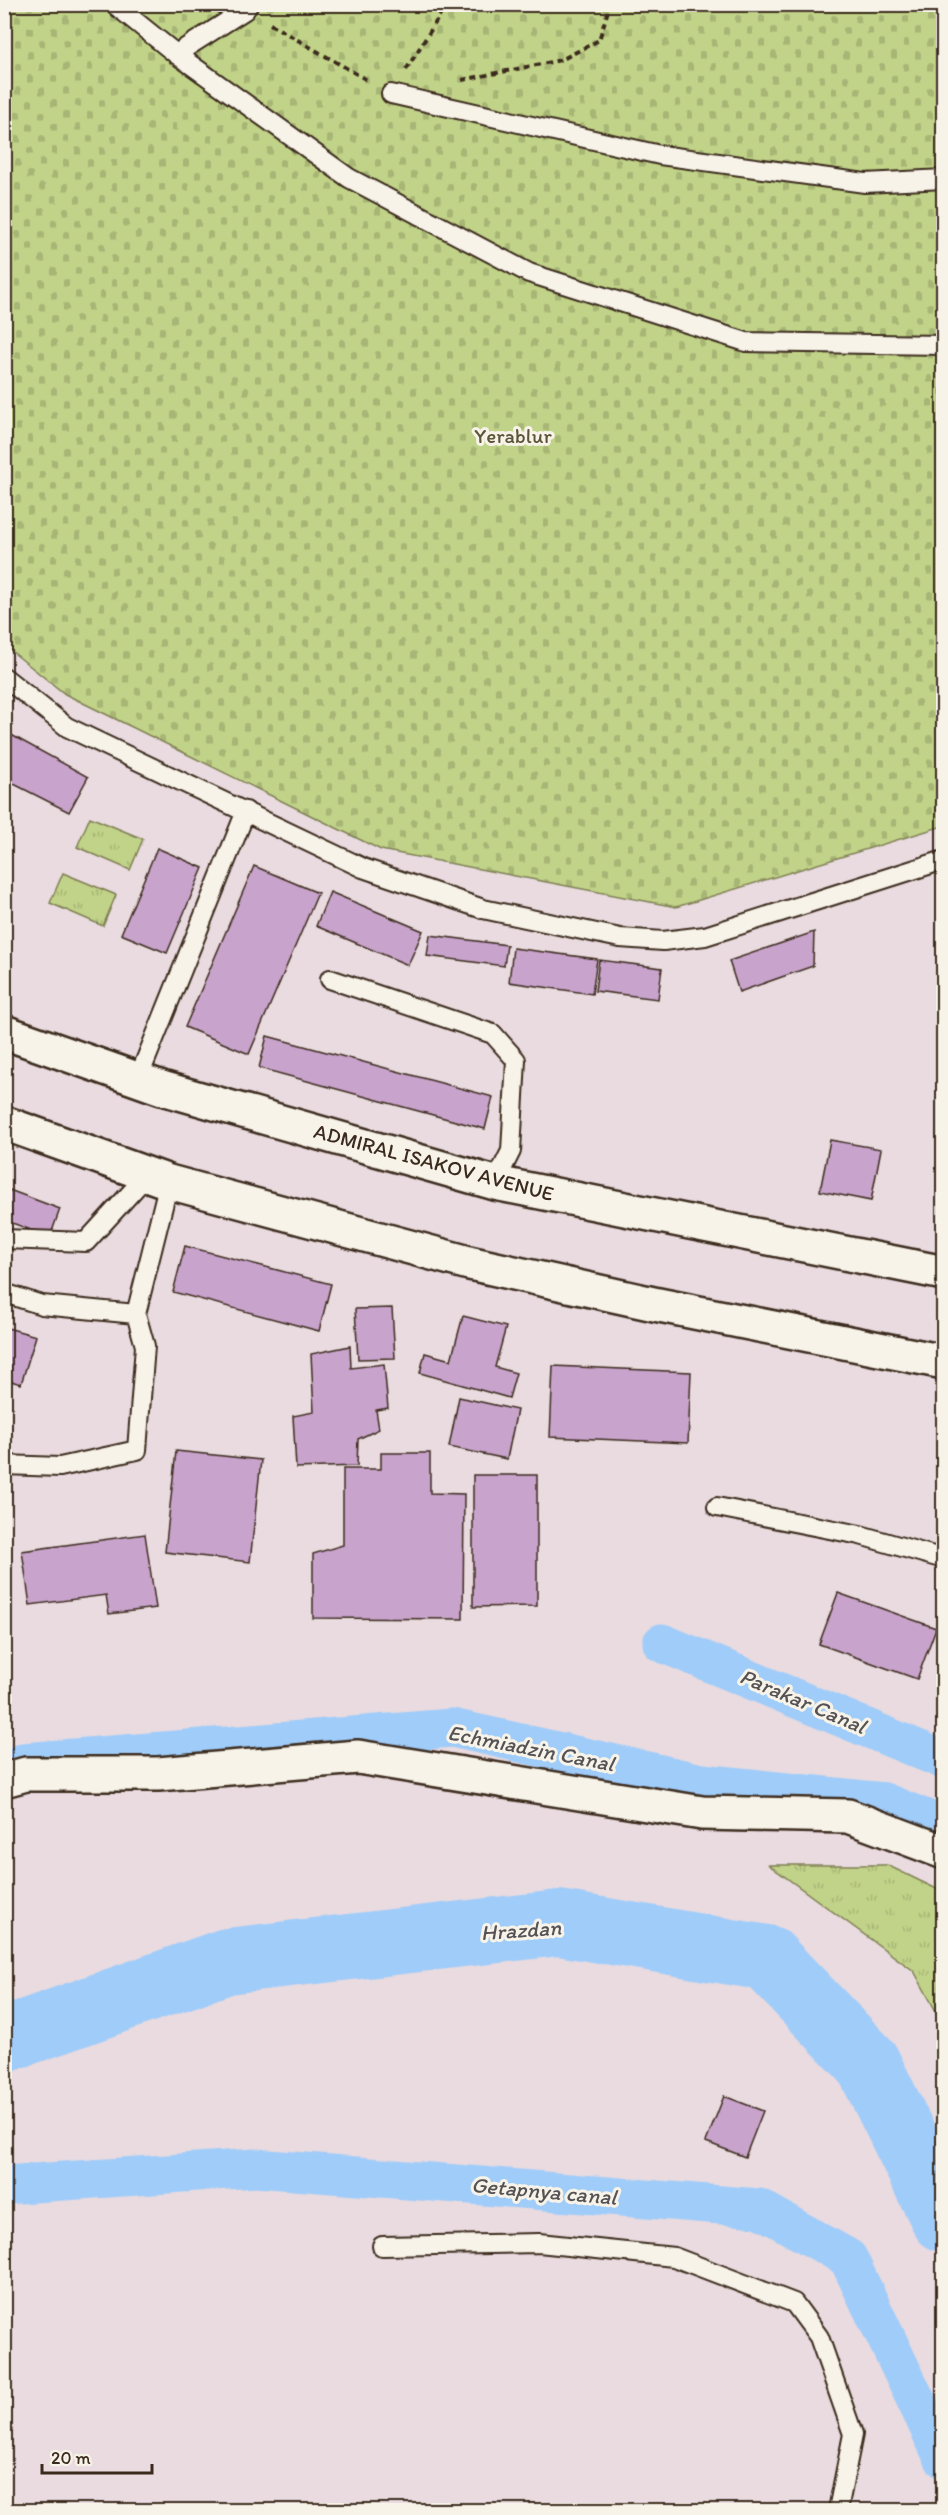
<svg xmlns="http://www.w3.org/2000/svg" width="948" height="2515" viewBox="0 0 948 2515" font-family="Itim,sans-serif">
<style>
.grass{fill:url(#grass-tufts);stroke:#7e7e53;stroke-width:1.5}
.cemetery{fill:url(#cemetery-stones);stroke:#7e7e53;stroke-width:1.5}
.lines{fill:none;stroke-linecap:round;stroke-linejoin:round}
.canal{stroke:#a0ccfa;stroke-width:39}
.river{stroke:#a0ccfa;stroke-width:66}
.building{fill:#c8a3cb;stroke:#3b2a1e;stroke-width:1.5}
.lane-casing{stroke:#3b2a1e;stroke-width:22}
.street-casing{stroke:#3b2a1e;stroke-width:38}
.highway-casing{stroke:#3b2a1e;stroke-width:38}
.path{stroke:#3b2a1e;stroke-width:4;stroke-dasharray:6 4.5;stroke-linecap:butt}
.lane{stroke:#f7f3e8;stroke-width:18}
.street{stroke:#f7f3e8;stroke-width:33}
.highway{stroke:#f7f3e8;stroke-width:33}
.labels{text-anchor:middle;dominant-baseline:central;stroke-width:6;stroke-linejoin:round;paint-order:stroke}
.park-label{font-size:21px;fill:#5c5438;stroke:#f7f3e8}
.street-label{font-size:21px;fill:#3b2a1e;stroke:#f7f3e8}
.water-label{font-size:22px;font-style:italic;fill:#545255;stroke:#f7f3e8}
</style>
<defs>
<pattern id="grass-tufts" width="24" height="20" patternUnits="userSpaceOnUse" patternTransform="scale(1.5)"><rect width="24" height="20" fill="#c1d388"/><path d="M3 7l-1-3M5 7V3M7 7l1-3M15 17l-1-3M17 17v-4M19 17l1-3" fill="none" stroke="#a7b575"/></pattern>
<pattern id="cemetery-stones" width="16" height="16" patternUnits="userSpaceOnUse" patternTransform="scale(1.5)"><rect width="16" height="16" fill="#c1d388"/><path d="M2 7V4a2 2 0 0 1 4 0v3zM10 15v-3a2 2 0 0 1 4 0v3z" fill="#a7b575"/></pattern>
</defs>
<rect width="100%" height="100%" fill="#e9dbdf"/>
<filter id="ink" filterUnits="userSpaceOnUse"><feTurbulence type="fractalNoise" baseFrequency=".0167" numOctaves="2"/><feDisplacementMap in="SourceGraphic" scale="12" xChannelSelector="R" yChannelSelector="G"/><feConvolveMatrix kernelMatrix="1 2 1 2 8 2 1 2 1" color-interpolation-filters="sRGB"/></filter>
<g filter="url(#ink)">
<path class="grass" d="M90,817l53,22 -13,31 -53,-23z
M63,873l53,22 -13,31 -53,-23z
M769,1865h118l56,27v132l-29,-53z"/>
<path class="cemetery" d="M4,5h939v821l-267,81 -295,-57 -316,-156 -60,-48z"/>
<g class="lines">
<path class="canal" d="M662,1643l282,117
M23,1762l429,-34 250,55 182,19 60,24
M4,2185l252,-17 503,40 89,50 96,201"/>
<path class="river" d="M4,2040l223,-79 332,-38 208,35 100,104 77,157"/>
</g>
<path class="building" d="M4,731l84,46 -19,35 -65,-33z
M157,848l46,20 -36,85 -46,-19z
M254,866l64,27 -69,161 -64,-27z
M330,892l93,39 -15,34 -92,-39z
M814,932l-1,34 -74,26 -10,-31z
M430,935l77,10 -3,21 -77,-10z
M513,948l84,11 -5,35 -83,-12z
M599,960l63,8 -4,31 -63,-8z
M267,1036l226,61 -8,32 -226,-61z
M830,1140l51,9 -10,52 -51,-10z
M4,1188l56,21 -10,28 -46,-17z
M185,1246l146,38 -12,47 -146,-39z
M392,1308l3,50 -37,1 -3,-50z
M463,1316l43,11 -11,40 21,6 -7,25 -89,-25 5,-20 26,7z
M4,1327l32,9 -15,48 -17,-5z
M350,1346l1,22 33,-4 4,44 -12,2 3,19 -21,10 -1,27 -61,2 -3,-52 21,-4 -3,-58z
M553,1366l138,6 -3,71 -138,-6z
M459,1397l58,13 -10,49 -58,-12z
M176,1451l85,9 -11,102 -85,-10z
M381,1453h49v40l34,1 -1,125 -150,-1v-64l30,-9v-76h38z
M473,1475h64v131l-64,1z
M145,1534l11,74 -47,6 -3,-19 -76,10 -8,-54z
M838,1593l98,35 -19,51 -98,-35z
M944,1673v22l-8,-2z
M724,2096l39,15 -18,46 -39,-15z"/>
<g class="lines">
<defs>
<path id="lane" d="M114,4l62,50 173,124 180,95 217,69 198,3
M176,54l69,-44 4,-6
M391,94l269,61 205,28 79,-4
M4,677l63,50 296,141 120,41 137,29 43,3 42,-5 239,-76
M330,979l163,55 23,26 -5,91 -16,32
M138,1079l108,-268
M4,1239l82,3 62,-68
M4,1293l38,12 94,9
M4,1465l56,2 77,-17 8,-104 -9,-32 33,-132
M717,1507l143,28 84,24
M382,2246l157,-3 135,14 120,46 25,34 34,97 -15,76"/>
<path id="street" d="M4,1780l22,-6h132l200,-17 344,56 146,3 96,36"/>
<path id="highway" d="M4,1032l158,56 333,95 449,90
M4,1123l165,59 300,81 185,41 290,58"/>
</defs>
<use href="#lane" class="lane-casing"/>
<use href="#street" class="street-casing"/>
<use href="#highway" class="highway-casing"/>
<path class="path" d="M270,24l97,56
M406,70l41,-66
M462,80l99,-20 38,-20 11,-36"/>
<use href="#lane" class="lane"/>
<use href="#street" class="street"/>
<use href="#highway" class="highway"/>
</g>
</g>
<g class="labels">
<g class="park-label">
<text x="513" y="435">Yerablur</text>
</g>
<g class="street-label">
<text transform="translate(434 1162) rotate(15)">ADMIRAL ISAKOV AVENUE</text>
</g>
<g class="water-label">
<text transform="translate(803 1701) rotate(23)">Parakar Canal</text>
<text transform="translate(531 1748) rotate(11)">Echmiadzin Canal</text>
<text transform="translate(521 1930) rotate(-4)">Hrazdan</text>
<text transform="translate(544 2191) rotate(5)">Getapnya canal</text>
</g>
</g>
<rect width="948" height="2515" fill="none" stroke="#f7f3e8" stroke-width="24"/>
<rect x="12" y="12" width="924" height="2491" fill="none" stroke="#3b2a1e" stroke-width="2" filter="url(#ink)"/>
<path d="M42 2464v9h110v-9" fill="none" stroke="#3b2a1e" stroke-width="3"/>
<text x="51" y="2464" font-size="18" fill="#3b2a1e" stroke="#f7f3e8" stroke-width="4.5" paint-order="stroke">20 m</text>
</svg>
